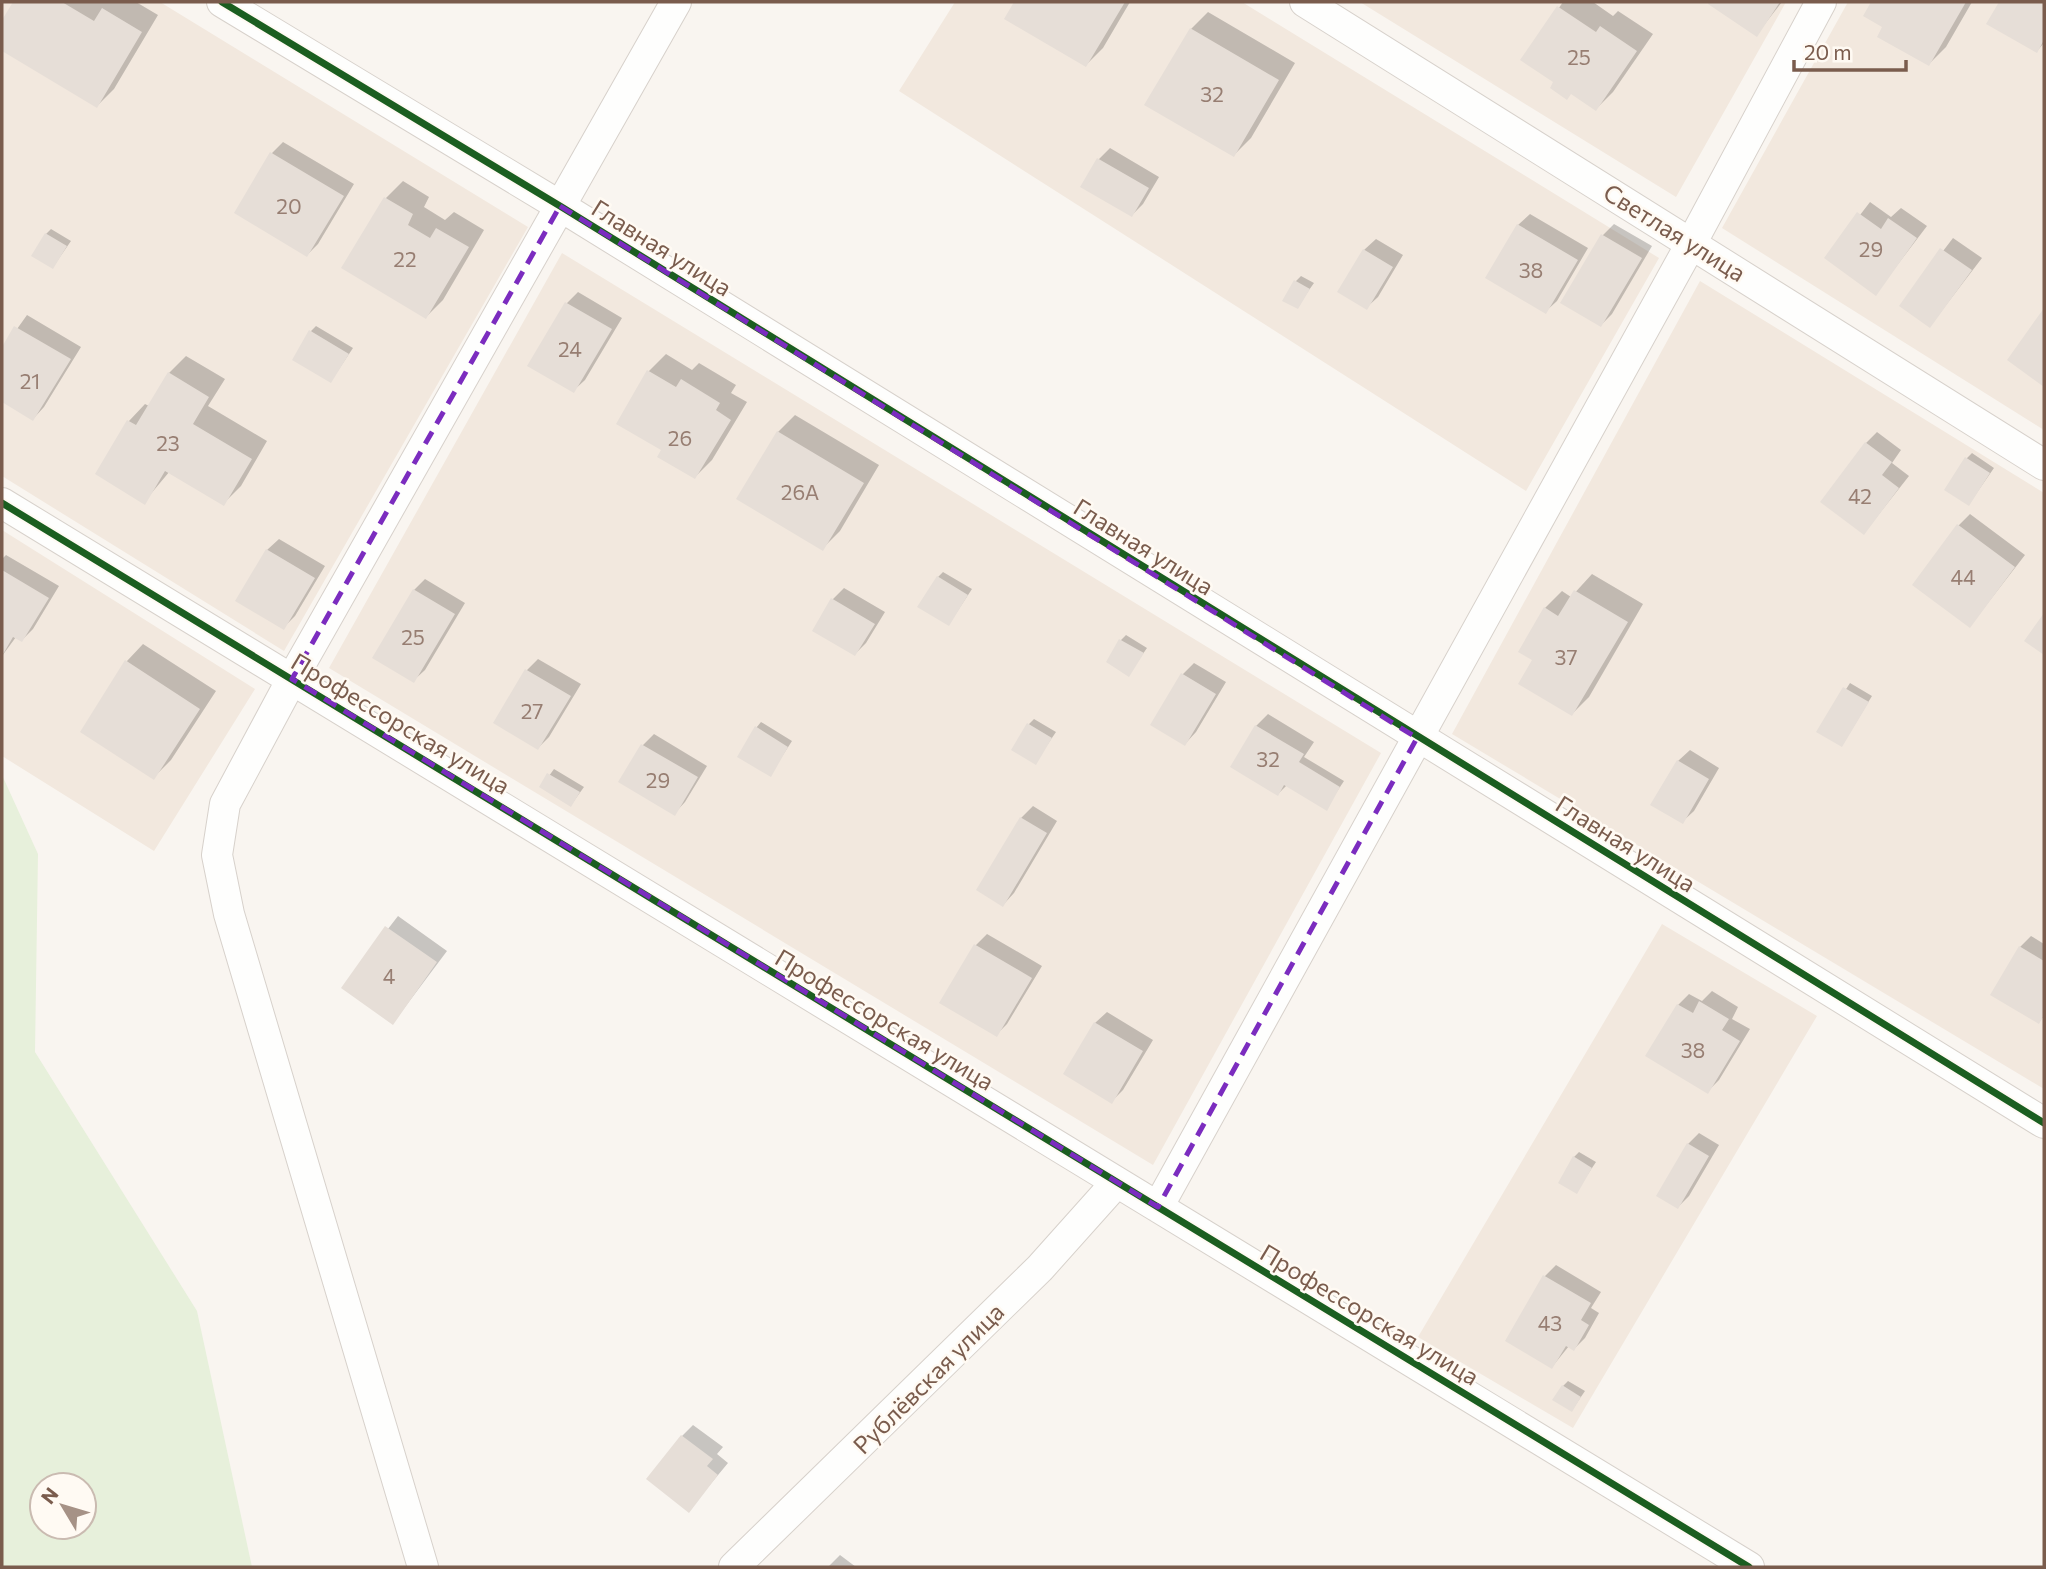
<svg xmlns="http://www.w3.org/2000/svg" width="2046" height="1569" viewBox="0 0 2046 1569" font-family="Commissioner,sans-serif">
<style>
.residential{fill:#f2e8de}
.green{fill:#e7f0db;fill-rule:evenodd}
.shadow{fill:#0003}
.building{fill:#e6ded7}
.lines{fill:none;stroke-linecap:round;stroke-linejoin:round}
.minor-casing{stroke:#d7d1cb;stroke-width:32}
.minor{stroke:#fefefd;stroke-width:30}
.cycleway-casing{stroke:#fffaf3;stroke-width:11}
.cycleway{stroke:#1b5e20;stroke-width:7}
.marked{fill:none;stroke:#7b2cbf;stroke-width:5;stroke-dasharray:14 9;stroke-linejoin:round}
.labels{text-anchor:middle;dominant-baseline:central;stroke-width:5;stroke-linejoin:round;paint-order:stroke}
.number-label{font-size:21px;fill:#977e72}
.street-label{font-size:24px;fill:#7a5c4d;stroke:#fffaf3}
</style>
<rect width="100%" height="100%" fill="#f9f5f0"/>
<path class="residential" d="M2,2h158l368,225 -244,424 -282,-175z
M955,2h287l417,256 -133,233 -627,-400z
M1360,2h426l-110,195z
M1848,2h196v428l-322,-202z
M562,253l819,500 -228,412 -824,-497z
M1700,281l344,212v596l-592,-355z
M2,530l253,159 -101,162 -152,-95z
M1662,924l155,92 -244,412 -155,-91z"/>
<path class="green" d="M2,775l36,79 -3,198 162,259 55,256h-250zM42,1485h42v42h-42z"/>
<path class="shadow" d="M15,2h121l22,13 -44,74 -17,17 -95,-57v-26z
M1016,2h114l-27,46 -17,17 -79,-47z
M1563,2h30l20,14 5,-5 35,23 -40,58 -17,17 -73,-49z
M1712,2h70l-25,32z
M1873,2h99l-26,45 -17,17 -44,-38 -19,-10z
M2001,2h43v41l-7,8 -49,-28z
M1208,12l87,51 -44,75 -17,17 -87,-51 44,-75z
M283,142l71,42 -36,60 -11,11 -35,-102z
M1110,148l49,29 -16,27 -11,11 -49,-29 16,-27z
M403,181l26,16 -5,10 21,13 9,-8 30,18 -41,70 -17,17 -40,-119z
M1870,202l21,15 10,-9 26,18 -51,67 -49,-35z
M1530,214l58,34 -31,53 -12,11 -27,-87z
M1614,224l38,22 -40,68 -11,11 -39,-23 41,-67z
M51,229l20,12 -18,26 -7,-33z
M1953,238l29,20 -52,68 -29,-20z
M1376,239l27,16 -25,42 -12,11 -2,-58z
M1301,276l13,7 -17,24 -1,-26z
M578,292l44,26 -37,62 -12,11 -43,-26 37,-62z
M27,315l54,32 -37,60 -11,12 -31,-19v-50z
M316,326l37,22 -22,33 -20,-50z
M666,354l26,16 7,-7 37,22 -5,8 16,9 -35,58 -17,17 -32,-28 -45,-26 31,-52z
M186,356l39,23 -17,27 59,35 -26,45 -17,17 -54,-32 -26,31 -47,-28 32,-53 16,-17 4,2 20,-33z
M795,415l84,50 -39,66 -17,17 -45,-116z
M1877,432l24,18 -9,13 17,13 -45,57 2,-90z
M1972,453l22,15 -25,36 -2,-46z
M1970,514l55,41 -55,71 -12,-100z
M279,539l46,27 -30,50 -12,12 -16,-78z
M6,555l53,31 -26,43 -11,11 -6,-3 -14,19v-97z
M943,572l29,17 -23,35 -11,-47z
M1592,574l51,30 -54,93 -17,17 -38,-54 11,-52 17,-17 9,6z
M425,579l40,24 -40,67 -12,11 1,-91z
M844,588l41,24 -19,31 -11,11 -41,-24 19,-31z
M1126,635l21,13 -18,26 -8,-34z
M143,644l73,47 -45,69 -17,17 -27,-116z
M538,659l43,25 -32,53 -11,11 -11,-78z
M1194,663l32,19 -30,50 -11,12 -32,-20 30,-50z
M1850,683l22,13 -30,49 -23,-14z
M1268,714l46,28 -10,15 40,24 -18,27 -39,-23 -9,9 -46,-27 24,-41z
M1034,719l22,13 -21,31 -6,-39z
M761,722l31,19 -22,34 -14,-47z
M654,734l53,32 -22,36 -11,12 -54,-33 23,-36z
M1690,750l29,18 -25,43 -12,11 -4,-61z
M554,769l30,18 -13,18 -30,-18z
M1033,806l24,15 -43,72 -11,12 -25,-15 43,-72z
M398,916l49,35 -54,72 -50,-36z
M987,934l55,32 -35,58 -11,11 -55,-33 35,-57z
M2031,936l13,8v72l-5,6 -19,-75z
M1712,991l26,16 -6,12 18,10 -31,51 -11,11 -30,-86 11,-11 13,7z
M1107,1012l46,28 -30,50 -11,11 -17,-78z
M1699,1133l20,12 -30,51 -11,11 10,-63z
M1579,1152l17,10 -20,30 -2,-35z
M1556,1265l45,27 -10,16 8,5 -14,25 -11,11 -5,-3 -17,21 -7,-91z
M1568,1381l17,10 -13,19 -9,-24z
M693,1425l30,22 -6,7 11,9 -39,47 -7,-74z
M840,1555l16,12h-28z"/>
<path class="building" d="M13,2h49l32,19 8,-13 40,24 -45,76 -95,-57v-31z
M1014,2h111l-39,65 -82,-48z
M1709,2h71l-23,35 -49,-33z
M1871,2h95l-37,64 -52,-29 5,-10 -19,-11z
M1999,2h45v38l-7,13 -51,-29z
M1557,6l39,26 4,-6 37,25 -41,60 -25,-17 -4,6 -17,-12 3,-6 -33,-22z
M1190,28l89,52 -45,77 -90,-52z
M270,152l74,44 -37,61 -73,-44z
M1097,158l52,30 -17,29 -52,-30z
M384,197l29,17 -5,11 22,13 6,-10 33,19 -43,72 -85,-51z
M1857,212l24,17 7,-11 29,20 -41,58 -52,-38z
M1517,224l61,36 -32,54 -61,-36z
M45,233l22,13 -14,23 -22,-13z
M1601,234l41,24 -41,69 -41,-24z
M1940,248l32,22 -42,58 -31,-22z
M1363,249l30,18 -26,43 -30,-18z
M1294,280l16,9 -12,20 -16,-8z
M565,302l47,27 -38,64 -47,-27z
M2044,308v79l-37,-27z
M14,326l57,33 -38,62 -31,-19v-55z
M309,330l40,24 -18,29 -39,-23z
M647,370l29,17 5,-8 39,24 -4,7 15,10 -36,59 -38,-22 4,-7 -45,-26z
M168,372l41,25 -16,27 59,35 -28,47 -59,-35 -20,34 -50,-31 32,-54 9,5z
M777,431l87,52 -41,68 -87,-52z
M1865,442l27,20 -10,13 17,13 -35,47 -44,-33z
M1965,457l25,16 -21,33 -25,-16z
M1957,524l58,43 -45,61 -58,-43z
M266,549l49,29 -31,52 -49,-29z
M2,570l47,28 -27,44 -9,-5 -11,19z
M937,576l31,19 -19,31 -32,-19z
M413,589l42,25 -41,69 -42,-25z
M1574,590l54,32 -56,94 -54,-32 14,-24 -14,-8 26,-45 14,9z
M831,598l44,26 -20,32 -43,-25z
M2044,613v42l-20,-14z
M1119,639l25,14 -15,24 -23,-15z
M125,660l75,49 -46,71 -74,-48z
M525,669l46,27 -33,54 -45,-27z
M1181,673l35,21 -31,52 -35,-21z
M1843,687l26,15 -27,45 -26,-15z
M1027,723l25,15 -16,27 -25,-15z
M1255,725l49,29 -5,8 41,25 -13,24 -43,-26 -6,11 -48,-29z
M755,726l33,21 -17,30 -34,-20z
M641,744l57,33 -23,39 -57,-34z
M1677,760l32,19 -26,45 -33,-19z
M547,773l33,19 -9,15 -32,-20z
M1020,817l27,16 -44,74 -27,-17z
M385,926l52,36 -44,63 -52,-37z
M974,944l58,34 -35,59 -58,-34z
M2019,946l25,15v54l-5,9 -49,-29z
M1699,1001l30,18 -7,11 18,11 -32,53 -63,-38 32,-52 16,9z
M1094,1022l49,29 -31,53 -49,-30z
M1687,1143l22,13 -31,53 -22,-13z
M1573,1156l19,12 -15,26 -19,-11z
M1543,1275l48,28 -10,17 8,5 -15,26 -8,-5 -14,23 -47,-28z
M1562,1385l19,12 -9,15 -20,-12z
M681,1435l32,24 -6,7 11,9 -29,38 -43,-34z"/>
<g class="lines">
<defs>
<path id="minor" d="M222,2l338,204 1484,917
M1305,2l739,463
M2,503l1747,1064
M1158,1207l534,-965 129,-240
M423,1567l-194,-653 -12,-59 8,-51 67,-125 384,-677
M734,1567l306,-299 76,-85"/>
</defs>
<use href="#minor" class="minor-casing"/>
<use href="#minor" class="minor"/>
<defs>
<path id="cycleway" d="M222,2l338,204 1484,917
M2,503l1747,1064"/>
</defs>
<use href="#cycleway" class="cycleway-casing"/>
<use href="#cycleway" class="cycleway"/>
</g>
<path class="marked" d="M560,206l857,532 -259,469 -866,-528z"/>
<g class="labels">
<g class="number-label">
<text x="1579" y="56">25</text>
<text x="1212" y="93">32</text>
<text x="289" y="205">20</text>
<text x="1871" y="248">29</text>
<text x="405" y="258">22</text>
<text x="1531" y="269">38</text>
<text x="570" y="348">24</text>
<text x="30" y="380">21</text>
<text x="680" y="437">26</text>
<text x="168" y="442">23</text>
<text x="800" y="491">26А</text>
<text x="1860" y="495">42</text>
<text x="1963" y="576">44</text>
<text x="413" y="636">25</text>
<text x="1566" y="656">37</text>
<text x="532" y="710">27</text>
<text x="1268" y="758">32</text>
<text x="658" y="779">29</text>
<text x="389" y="975">4</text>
<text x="1693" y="1049">38</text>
<text x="1550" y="1322">43</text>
</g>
<g class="street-label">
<text transform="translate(1675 232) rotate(32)">Светлая улица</text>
<text transform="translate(662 247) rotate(32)">Главная улица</text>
<text transform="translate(1144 546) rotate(32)">Главная улица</text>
<text transform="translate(401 723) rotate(31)">Профессорская улица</text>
<text transform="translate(1626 843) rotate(32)">Главная улица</text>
<text transform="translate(885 1019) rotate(31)">Профессорская улица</text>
<text transform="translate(1370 1314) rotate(31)">Профессорская улица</text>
<text transform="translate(928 1378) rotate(-45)">Рублёвская улица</text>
</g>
</g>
<rect width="2046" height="1569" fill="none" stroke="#7a5c4d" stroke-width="7"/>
<g transform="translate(63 1506) rotate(308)"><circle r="33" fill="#fffaf3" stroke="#cabbb1" stroke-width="2"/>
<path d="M0-5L12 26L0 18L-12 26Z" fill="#a69286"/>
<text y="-10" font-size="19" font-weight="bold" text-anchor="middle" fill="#7a5c4d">N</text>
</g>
<path d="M1794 60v10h112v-10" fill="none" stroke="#7a5c4d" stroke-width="3.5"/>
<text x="1804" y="60" font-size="21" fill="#7a5c4d" stroke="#fffaf3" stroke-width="5" paint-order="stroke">20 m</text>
</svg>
